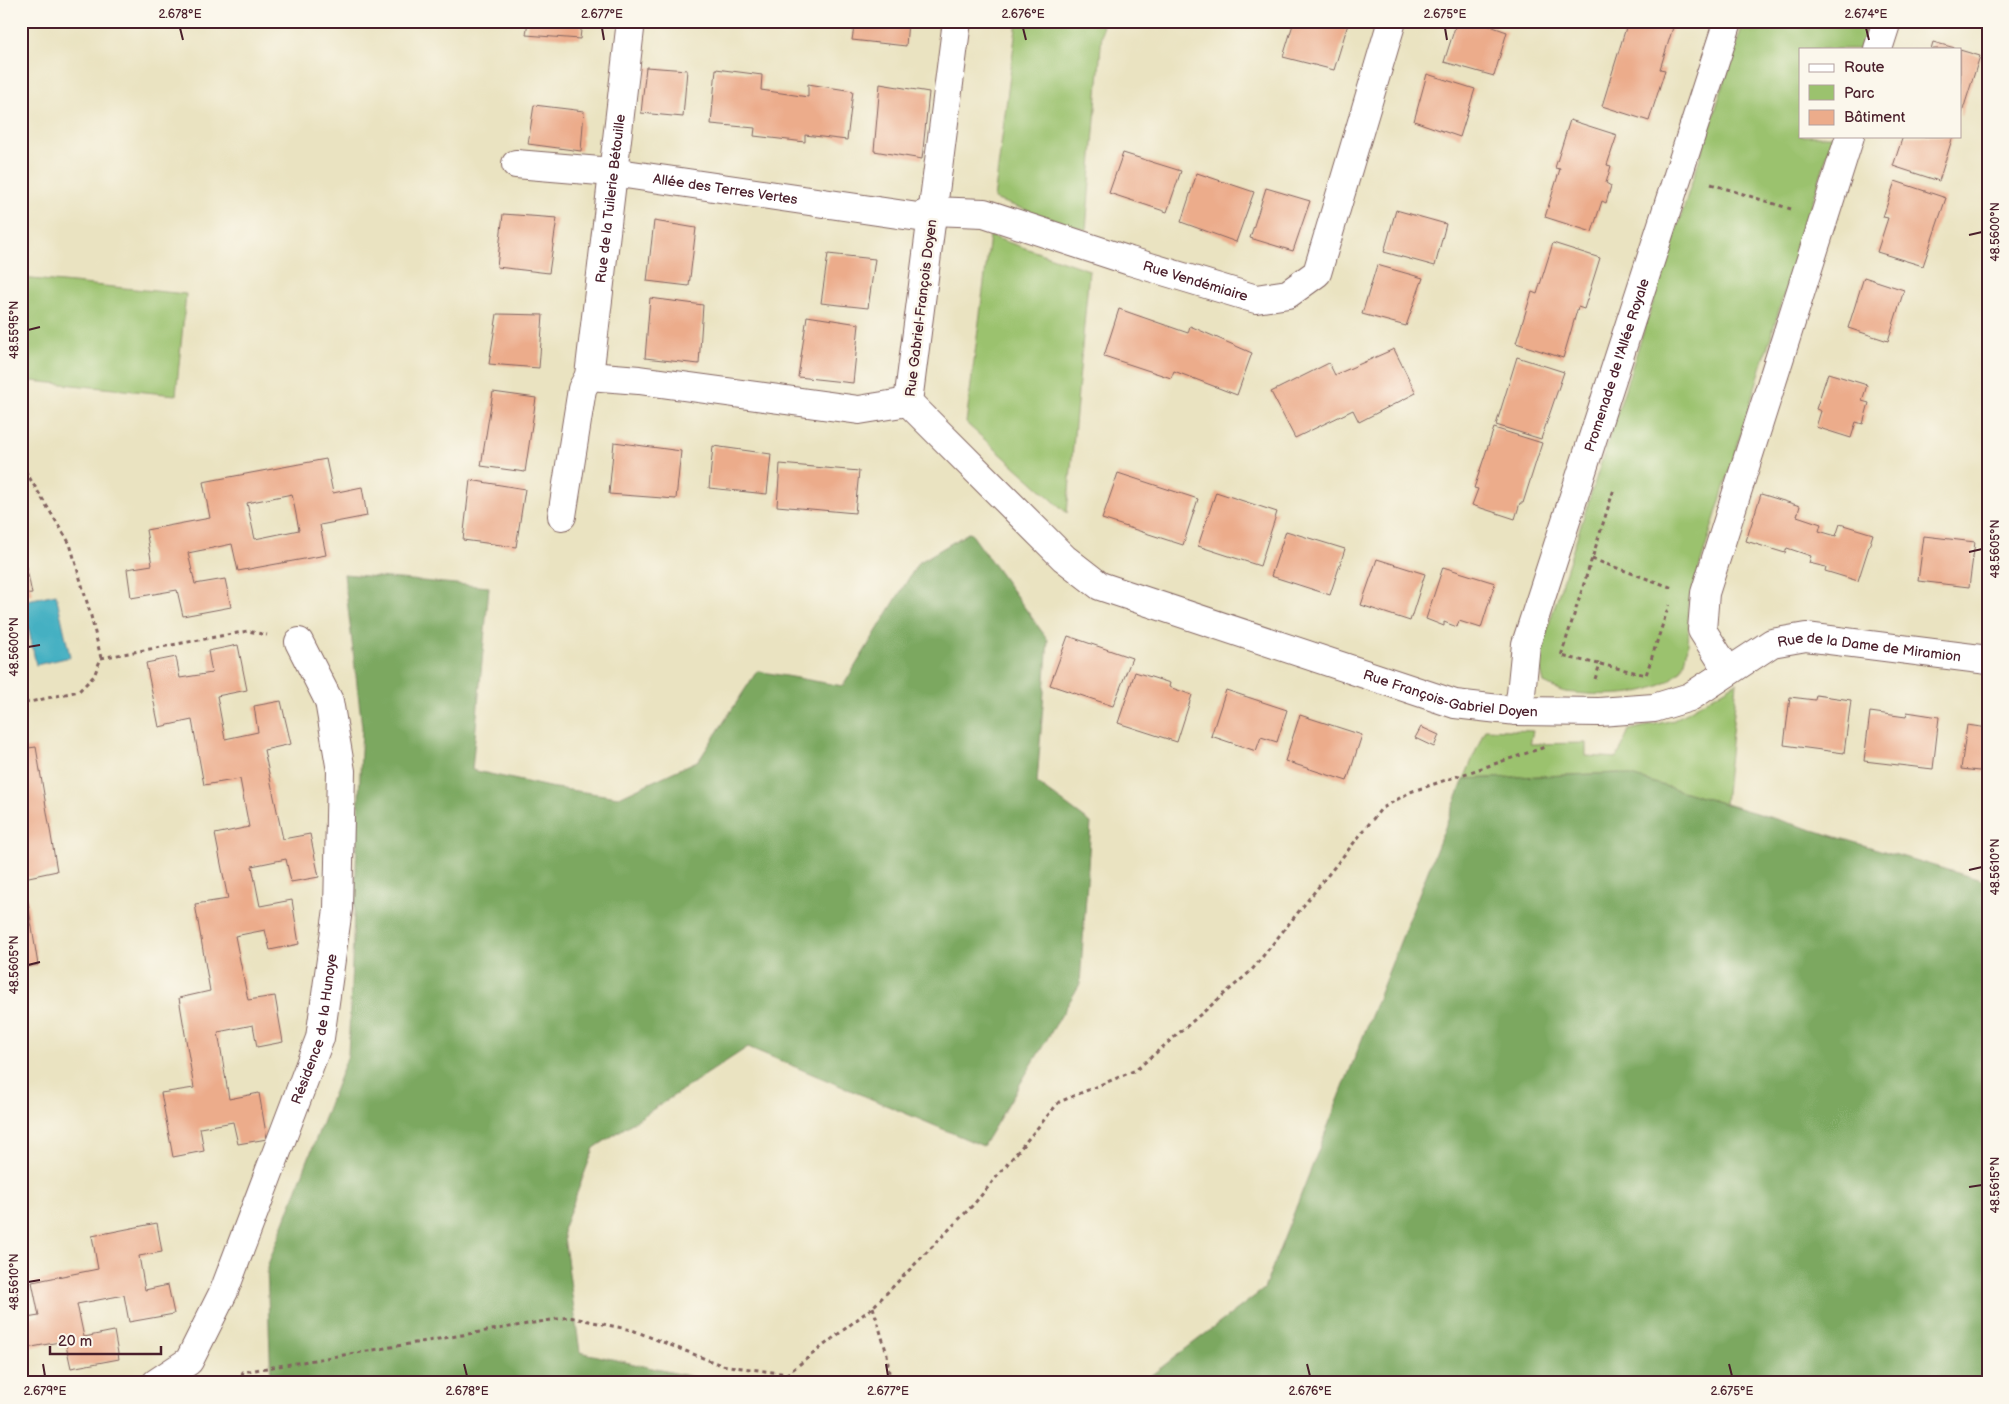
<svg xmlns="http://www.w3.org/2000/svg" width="2009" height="1404" viewBox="0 0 2009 1404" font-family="'Balsamiq Sans',sans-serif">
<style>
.green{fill:#9bc26e;stroke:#72704c}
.forest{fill:#7ca861;stroke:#636446}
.water{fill:#44b0c2;stroke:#476876}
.building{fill:#ecac8b;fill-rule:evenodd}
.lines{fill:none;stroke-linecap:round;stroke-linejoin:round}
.minor-casing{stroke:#826460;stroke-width:30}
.path{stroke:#826460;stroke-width:3;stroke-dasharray:4 4;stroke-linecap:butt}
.minor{stroke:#fff;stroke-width:28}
.ticks{fill:none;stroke:#4a1f2b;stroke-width:2}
.labels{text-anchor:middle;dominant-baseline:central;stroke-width:5;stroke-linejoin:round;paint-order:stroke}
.street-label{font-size:14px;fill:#4a1f2b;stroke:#fbf7ec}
.neatline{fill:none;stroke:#4a1f2b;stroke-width:2}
.ticks-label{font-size:12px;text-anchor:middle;fill:#4a1f2b}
</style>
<rect width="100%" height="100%" fill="#fbf7ec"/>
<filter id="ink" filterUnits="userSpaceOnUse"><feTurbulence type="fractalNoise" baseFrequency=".02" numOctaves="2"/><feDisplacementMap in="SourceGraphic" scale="10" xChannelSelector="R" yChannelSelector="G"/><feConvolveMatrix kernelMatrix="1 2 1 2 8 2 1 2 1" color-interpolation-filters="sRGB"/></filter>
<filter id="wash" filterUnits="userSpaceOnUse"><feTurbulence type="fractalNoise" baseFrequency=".0096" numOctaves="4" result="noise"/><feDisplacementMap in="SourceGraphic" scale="20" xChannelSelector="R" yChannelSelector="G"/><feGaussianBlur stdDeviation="1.12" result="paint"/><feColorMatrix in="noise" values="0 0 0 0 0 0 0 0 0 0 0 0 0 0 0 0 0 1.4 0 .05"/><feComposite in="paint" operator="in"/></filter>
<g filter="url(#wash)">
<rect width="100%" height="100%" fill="#eae3c1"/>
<path class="green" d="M1017,21h86l-17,209 -92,-31z
M1744,21h125l-9,28h-60v87h33l-145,468c0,19 4,53 -9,68 -24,27 -80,24 -113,20 -7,-1 -15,-6 -22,-9l-4,-17 6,-33z
M990,236l99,34 -22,243 -101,-90z
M21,278l165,16 -10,101 -155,-15z
M1737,682l-12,122 -105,-31 -156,6 21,-50 48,2 -3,13 56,-1v13l31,2 12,-28 45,-10z"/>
<path class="forest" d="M970,532l78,108 -11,143 54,40 -11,161 -97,162 -235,-99 -154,101 -31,82 17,122 140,31h-449l-4,-116 81,-212 14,-328 -18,-153 145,13 -17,183 77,17 70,10 80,-37 58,-89 86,15 75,-123z
M1621,773l367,109v501h-847l123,-94 200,-510z"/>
<path class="water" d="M56,594l14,63 -34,8 -13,-64z"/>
<g id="blocks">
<path class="building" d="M528,21h54l-2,18 -54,-4z
M717,21h18v3z
M855,21h53l-2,25 -54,-6z
M1294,21h55l-15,49 -51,-13z
M1457,21h19l31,11 -13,44 -50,-14z
M1628,21h47l-15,48 5,1 -16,51 -47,-15z
M1933,42l22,6v1h-24z
M1960,50l20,6 -19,60h-1z
M646,67l41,3 -4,47 -42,-4z
M716,69l46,6 -1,15 47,7v-13l45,7 -6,49 -42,-5v7l-51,-6 1,-8 -44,-4z
M1427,74l48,15 -15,48 -46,-16z
M880,84l49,8 -7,67 -48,-8z
M534,105l50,6 -3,40 -53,-7z
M1570,120l47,15 -10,30 4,1 -5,17 5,3 -5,17 -4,-2 -10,31 -47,-15 15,-48 -5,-1z
M1903,136h50l-14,45 -46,-15z
M1123,153l58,18 -14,41 -58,-19z
M1197,173l57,19 -18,50 -55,-20z
M1895,181l51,17 -23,68 -46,-14 11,-34 -5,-1z
M1266,188l44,13 -17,50 -43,-13z
M1396,210l50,14 -11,42 -51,-14z
M503,214l54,4 -8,55 -52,-6z
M654,221l42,7 -7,58 -42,-5z
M1553,243l47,15 -16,51 -6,-2 -15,51 -47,-15 16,-51 5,2z
M828,254l47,5 -7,49 -47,-5z
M1377,265l46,13 -17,48 -44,-12z
M1864,277l40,13 -16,51 -40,-13z
M650,298l53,7 -4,59 -54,-6z
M1119,309l69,24 2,-7 62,27 -15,42 -63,-24 -3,7 -67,-22z
M497,314l46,1 -4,53 -50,-4z
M807,316l52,8 -6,59 -55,-6z
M1394,349l22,44 -57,29 -6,-12 -58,28 -24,-46 58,-29 6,12z
M1517,357l47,15 -23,67 -45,-14z
M1828,373l39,12 -5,16 7,2 -6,21 -7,-2 -5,16 -35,-11 5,-16 -5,-2z
M493,392l43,6 -11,74 -44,-6z
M1494,428l48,15 -19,60h-3l-5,16 -43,-14 6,-16 -4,-1z
M614,442l67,9 -5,48 -67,-5z
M713,446l58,8 -4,40 -58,-6z
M326,459l7,34 29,-6 5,29 -47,9 6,30 -88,16 -6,-27 -44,9 7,31 30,-5 6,28 -48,9 -6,-26 -46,8 -4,-29 25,-4 -6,-35 64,-12 -7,-36zM292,494l7,36 -44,9 -8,-36z
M780,464l79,7 -4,42 -78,-7z
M1118,473l80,26 -15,46 -81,-26z
M470,480l55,9 -9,58 -53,-7z
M1216,492l61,20 -17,54 -62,-20z
M1761,494l39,12 -3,10 24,8 -2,7 17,5 4,-12 33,10 -15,47 -33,-10 1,-4 -17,-4 2,-7 -24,-8 -2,5 -39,-12z
M1286,531l59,18 -15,46 -59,-19z
M1924,536l51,6 -6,45 -51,-6z
M21,539l11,55 -11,1z
M1377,559l48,15 -15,47 -49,-16z
M1987,565h1v22l-4,-1z
M1443,567l52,16 -14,45 -22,-7 -2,6 -13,-5v4l-18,-7z
M1068,636l64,22 -19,48 -63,-21z
M238,645l9,45 -30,6 8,43 33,-7 -4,-26 27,-5 10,43 -27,6 19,89 27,-5 9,43 -28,5 -5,-23 -34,7 8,40 32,-6 7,44 -29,6 -5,-20 -30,6 13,64 27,-4 8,46 -26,5 -4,-22 -35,7 11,67 30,-6 8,46 -29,5 -5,-22 -33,6 4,23 -31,6 -12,-64 33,-5 -15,-90 31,-7 -15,-87 33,-5 -13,-65 34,-7 -9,-48 -36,6 -12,-65 -33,7 -13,-64 30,-6 4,21 32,-5 -4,-22z
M1135,672l35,11 -1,4 23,8 -15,47 -59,-19z
M1226,690l61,20 -10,32 -16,-5 -5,14 -45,-15z
M1816,695l35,5 -7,53 -60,-8 6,-48 25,3z
M1870,712l36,5 1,-5 32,5 -6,52 -69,-8z
M1300,715l62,20 -15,46 -62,-20z
M1967,725l21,3v44l-27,-3z
M1421,727l18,8 -5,12 -19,-9z
M36,747l21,124 -33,7 14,87 -17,3v-219z
M157,1223l5,29 -23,4 6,34 23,-5 6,29 -45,8 -5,-27 -47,9 7,33 30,-6 5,28 -48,9 -6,-27 -44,8v-30l18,-3 -7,-34 66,-13 -6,-33z"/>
</g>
</g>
<g filter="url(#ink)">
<use href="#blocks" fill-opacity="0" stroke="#826460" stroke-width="1"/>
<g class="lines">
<defs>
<g id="minor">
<path id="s1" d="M957,21l-49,381 156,156 36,28 355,118 62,7 82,1 55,-4 36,-11 82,-54 34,-6 182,23"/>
<path d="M1878,49l9,-28"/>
<path id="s2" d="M516,164l96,8 306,45 14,-6 52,2 146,48 126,38 32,-5 29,-21 75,-252"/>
<path d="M589,376l50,4 220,30 49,-8"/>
<path id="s3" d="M562,516l20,-127 7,-13 42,-355"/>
<path d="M1728,671l-26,-41 3,-37 145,-457"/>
<path id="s4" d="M1517,711l4,-17 5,-50 202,-623"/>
<path id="s5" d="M156,1383l33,-22 35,-70 96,-253 18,-129 3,-138 -12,-70 -30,-59"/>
</g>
</defs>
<use href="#minor" class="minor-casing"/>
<path class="path" d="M1711,184l80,25
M21,464l49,80 21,72 10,42 -7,18 -15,15 -58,13
M1592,559l81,29
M101,658l147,-27 19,4
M1599,664l-38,-8 53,-167
M1595,679l5,-15 46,11 23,-70
M873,1307l14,47 3,29
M239,1383l4,-11 326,-55 63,13 89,35 66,9 86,-67 101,-103 85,-102 77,-32 115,-99 130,-162 29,-17 135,-45"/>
<use href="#minor" class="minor"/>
</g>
</g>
<path class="ticks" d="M180,28l3,12M602,28l2,12M1023,28l3,12M1445,28l2,12M1866,28l3,12M1969,235l13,-3M28,330l12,-3M1969,552l13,-3M28,647l12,-2M1969,870l13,-3M28,965l12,-3M1969,1187l13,-2M28,1282l12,-2M43,1364l2,12M464,1364l3,12M886,1364l2,12M1307,1364l3,12M1729,1364l3,12"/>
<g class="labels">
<g class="street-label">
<text stroke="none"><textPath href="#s2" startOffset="211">Allée des Terres Vertes</textPath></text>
<text stroke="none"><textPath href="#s3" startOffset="322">Rue de la Tuilerie Bétouille</textPath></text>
<text stroke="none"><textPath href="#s2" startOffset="695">Rue Vendémiaire</textPath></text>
<text transform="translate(921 308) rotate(-83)">Rue Gabriel-François Doyen</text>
<text stroke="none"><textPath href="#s4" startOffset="361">Promenade de l'Allée Royale</textPath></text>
<text stroke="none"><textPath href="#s1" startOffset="1458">Rue de la Dame de Miramion</textPath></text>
<text stroke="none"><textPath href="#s1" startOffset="1018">Rue François-Gabriel Doyen</textPath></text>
<text stroke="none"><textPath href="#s5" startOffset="396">Résidence de la Hunoye</textPath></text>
</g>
</g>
<rect width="2009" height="1404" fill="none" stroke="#fbf7ec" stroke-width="55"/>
<rect x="1799" y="48" width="162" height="90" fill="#fbf7ec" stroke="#b4a19f"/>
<rect x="1809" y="64" width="25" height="8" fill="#ffffff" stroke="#b4a19f"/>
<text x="1844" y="72" font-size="15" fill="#4a1f2b">Route</text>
<rect x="1809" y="85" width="25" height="15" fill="#9bc26e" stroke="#b4a19f"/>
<text x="1844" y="98" font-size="15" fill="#4a1f2b">Parc</text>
<rect x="1809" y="110" width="25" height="15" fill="#ecac8b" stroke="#b4a19f"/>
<text x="1844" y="122" font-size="15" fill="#4a1f2b">Bâtiment</text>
<path d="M50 1346v8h111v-8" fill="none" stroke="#4a1f2b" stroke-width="2.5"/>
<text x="58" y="1346" font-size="15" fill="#4a1f2b" stroke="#fbf7ec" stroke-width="4" paint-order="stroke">20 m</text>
<rect x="28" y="28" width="1954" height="1348" class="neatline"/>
<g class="ticks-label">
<text x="180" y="18">2.678°E</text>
<text x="602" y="18">2.677°E</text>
<text x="1023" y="18">2.676°E</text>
<text x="1445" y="18">2.675°E</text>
<text x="1866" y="18">2.674°E</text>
<text transform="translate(1995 232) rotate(-90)" y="4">48.5600°N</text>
<text transform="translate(14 330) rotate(-90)" y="4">48.5595°N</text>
<text transform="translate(1995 549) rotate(-90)" y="4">48.5605°N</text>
<text transform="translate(14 647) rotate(-90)" y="4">48.5600°N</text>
<text transform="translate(1995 867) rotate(-90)" y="4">48.5610°N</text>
<text transform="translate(14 965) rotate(-90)" y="4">48.5605°N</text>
<text transform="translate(1995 1185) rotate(-90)" y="4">48.5615°N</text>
<text transform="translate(14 1282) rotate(-90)" y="4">48.5610°N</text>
<text x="45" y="1395">2.679°E</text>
<text x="467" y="1395">2.678°E</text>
<text x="888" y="1395">2.677°E</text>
<text x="1310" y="1395">2.676°E</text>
<text x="1732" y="1395">2.675°E</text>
</g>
</svg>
